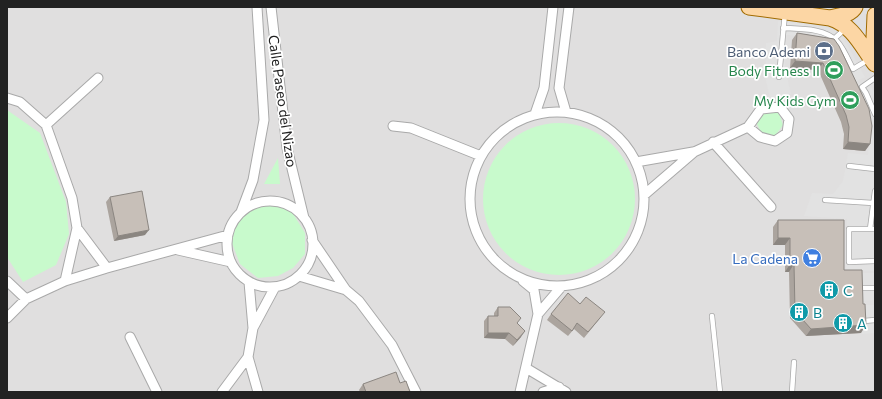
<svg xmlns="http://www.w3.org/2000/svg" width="882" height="399" viewBox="0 0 882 399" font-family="Commissioner,sans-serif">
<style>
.residential{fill:#e0dfdf}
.park{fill:#c8facc}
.parking{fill:#e2e2e2}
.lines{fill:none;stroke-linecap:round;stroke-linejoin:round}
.service-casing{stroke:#a9a9a9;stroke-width:6}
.minor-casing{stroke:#a9a9a9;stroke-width:11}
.primary-casing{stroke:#a06b00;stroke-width:17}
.service{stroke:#fff;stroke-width:4.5}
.minor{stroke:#fff;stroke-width:9}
.primary{stroke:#fcd6a4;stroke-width:15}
.wall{fill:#aba49e}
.shaded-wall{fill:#8b8681}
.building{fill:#c7bfb8;stroke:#8b8681}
.labels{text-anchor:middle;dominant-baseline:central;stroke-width:3.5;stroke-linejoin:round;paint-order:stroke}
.service-label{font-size:14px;fill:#4e5e75;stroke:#fff;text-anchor:end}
.leisure-label{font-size:14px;fill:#27864d;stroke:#fff;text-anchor:end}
.street-label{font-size:14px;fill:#222;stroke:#fff}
.shop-label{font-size:14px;fill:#366cbe;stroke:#fff;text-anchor:end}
.culture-label{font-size:14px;fill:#0d838f;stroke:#fff;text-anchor:start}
</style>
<rect width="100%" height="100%" fill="#f2efe9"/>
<path class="residential" d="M7,7h868v385h-868z"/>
<path class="park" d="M7,110l33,23 26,69 3,32 -13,31 -33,17 -16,-25z
M765,112l14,1 4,12 -8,11 -13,-2 -6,-12z
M483 199a76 76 0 1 1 152 0a76 76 0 1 1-152 0Z
M278,158l2,26h-16z
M272,203l20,9 13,21v21l-12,14 -15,8 -20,2 -18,-14 -8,-21 5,-24 17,-10z"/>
<path class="parking" d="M778,21l42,5 13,3 7,5 7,10 18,33 -13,6 -51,-47 -14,-1 -2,33 6,26 -21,4 -5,-21 1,-34 11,-2z
M866,80l9,13v178l-29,-1 1,-51 -43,-3 8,-23 21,1 10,-13 5,-28 20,2 2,-19 -16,-50z
M857,273h18v27l-18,1z
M860,305h15v28l-13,1z"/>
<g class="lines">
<defs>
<path id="service" d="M783,28c18,1 41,0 54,13 6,6 12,20 16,28l15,-9
M834,39l11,-10
M779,77l6,-64
M875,78l-13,9 4,6 9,21
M849,166l26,3
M825,200l48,3
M870,229l5,-38
M875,229h-26v33l26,-1
M862,288h13
M712,316l8,76
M864,321l11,-1
M792,392l2,-30"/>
<path id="minor" d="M271,7l16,141 17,70
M7,98l13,4 26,23 26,73 5,30 -12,53
M566,112l-7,-24 10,-81
M470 199a87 87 0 1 1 174 0a87 87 0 1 1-174 0Z
M535,114l9,-26 9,-81
M46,125l52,-47
M393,126l18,2 70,28
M713,142l58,65
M636,162l57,-10
M644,195l50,-43 54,-25 13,-18 19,-2 9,12 -2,14 -12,8 -15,-4 -12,-10
M227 244a43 43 0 1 1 86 0a43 43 0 1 1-86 0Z
M241,212l12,-32 11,-60 -7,-113
M77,228l30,40
M312,240l34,50 13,11 33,44 24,47
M178,250l53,12
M299,276l47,14
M7,281l19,18
M249,282l4,46 -5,29 10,35
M538,314l24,-28
M7,318l19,-19 39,-18 42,-13 121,-33
M253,328l22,-41
M130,337l27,55
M526,368l40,24
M222,392l26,-35
M520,392l18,-78 -4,-24 -11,-9
M543,392l16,-5"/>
<path id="primary" d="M749,7l81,11c23,7 32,29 45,46
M875,15l-1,23 1,13
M830,18c8,-2 21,-3 25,-11"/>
</defs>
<use href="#service" class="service-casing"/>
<use href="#minor" class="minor-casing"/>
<use href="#primary" class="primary-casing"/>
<use href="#service" class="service"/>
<use href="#minor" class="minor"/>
<use href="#primary" class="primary"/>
</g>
<path class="wall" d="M797,33l37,6 36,105 -5,7 -22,-2 1,-15 -3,-12 -23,-52 -28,-2 2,-28z
M110,197l35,38 -31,6 -8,-39z
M778,220l66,50 17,63 -55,3 -16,-18 -1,-46h-4v-27h-12v-18z
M580,304l21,13 -17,21 -10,-9 -6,7 -21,-16 4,-6z
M498,307l19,17 4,13 -8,9 -8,-7 -21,-1v-17l4,-5h6v-3z
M400,383l10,9h-50l-1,-2 4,-6z"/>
<path class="shaded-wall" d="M795,61l28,2 -5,7 -28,-2z
M848,142l22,2 -5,7 -22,-2z
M149,230l-4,5 -31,6 4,-5z
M778,238h12l-5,7h-12z
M790,264h4l-5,8h-4z
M866,325l-5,8 -55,3 5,-7z
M525,331l-4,6 -8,9 4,-6z
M488,333h21l-4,6 -21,-1z"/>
<path class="building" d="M797,33l37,6 5,7 30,63 3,17 -2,18 -22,-2 1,-15 -3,-12 -23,-52 -28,-2z
M142,191l7,39 -31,6 -8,-39z
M778,220h66v50h18l1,34h2l1,21 -55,4 -16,-18 -1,-47h-4v-26h-12z
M568,293l12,11 6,-7 19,15 -17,20 -11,-9 -5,8 -21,-17z
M498,307h12l11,11 -4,5 8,8 -8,9 -8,-7h-21v-17h10z
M396,372l4,11 6,-2 4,11h-44l-3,-8z"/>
<defs>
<symbol id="bank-disc" viewBox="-11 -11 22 22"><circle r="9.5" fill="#5c6f8a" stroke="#fff"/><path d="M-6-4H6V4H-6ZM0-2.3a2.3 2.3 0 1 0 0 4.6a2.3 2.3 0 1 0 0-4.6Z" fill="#fff"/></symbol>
<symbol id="stadium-disc" viewBox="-11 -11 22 22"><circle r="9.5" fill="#2e9e5b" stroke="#fff"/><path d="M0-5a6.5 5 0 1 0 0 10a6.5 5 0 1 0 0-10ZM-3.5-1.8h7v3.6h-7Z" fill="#fff"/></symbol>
<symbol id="supermarket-disc" viewBox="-11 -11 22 22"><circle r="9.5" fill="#3f7fe0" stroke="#fff"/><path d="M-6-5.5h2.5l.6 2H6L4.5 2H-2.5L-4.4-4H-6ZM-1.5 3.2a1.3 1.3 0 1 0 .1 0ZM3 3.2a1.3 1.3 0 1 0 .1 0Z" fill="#fff"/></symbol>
<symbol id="building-disc" viewBox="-11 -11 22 22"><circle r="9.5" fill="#0f9aa8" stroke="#fff"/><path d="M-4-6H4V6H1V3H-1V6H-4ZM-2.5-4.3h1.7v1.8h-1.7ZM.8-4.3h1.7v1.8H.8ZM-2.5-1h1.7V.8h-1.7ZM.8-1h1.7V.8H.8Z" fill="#fff"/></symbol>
</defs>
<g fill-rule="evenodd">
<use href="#bank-disc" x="813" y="40" width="22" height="22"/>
<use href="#stadium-disc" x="823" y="59" width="22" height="22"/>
<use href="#stadium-disc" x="839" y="89" width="22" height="22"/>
<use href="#supermarket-disc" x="801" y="247" width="22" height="22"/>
<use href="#building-disc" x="818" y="279" width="22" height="22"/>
<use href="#building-disc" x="788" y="301" width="22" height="22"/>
<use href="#building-disc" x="832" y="312" width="22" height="22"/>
</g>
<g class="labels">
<g class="service-label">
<text x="810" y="51">Banco Ademi</text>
</g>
<g class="leisure-label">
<text x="820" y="70">Body Fitness II</text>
<text x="836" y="100">My Kids Gym</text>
</g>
<g class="street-label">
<text transform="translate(283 101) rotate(82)">Calle Paseo del Nizao</text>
</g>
<g class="shop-label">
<text x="798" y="258">La Cadena</text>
</g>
<g class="culture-label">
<text x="843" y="290">C</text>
<text x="813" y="312">B</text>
<text x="857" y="323">A</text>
</g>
</g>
<rect width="882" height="399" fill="none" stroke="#222222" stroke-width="16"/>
</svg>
